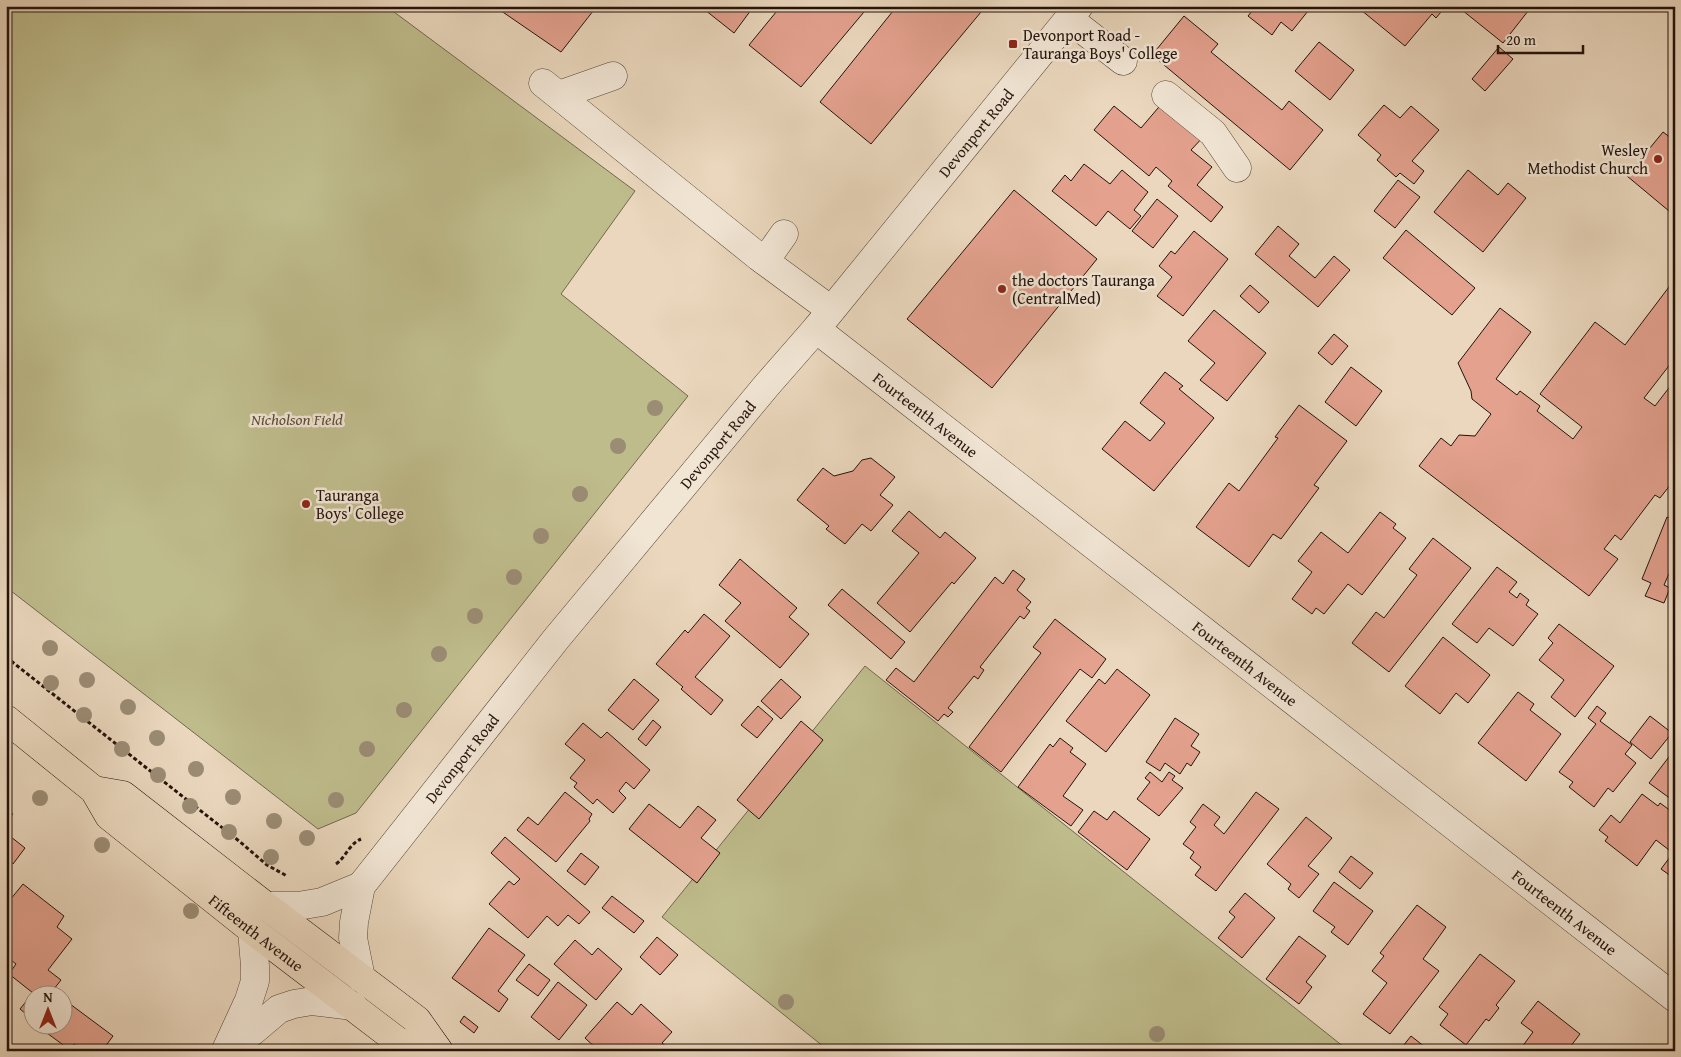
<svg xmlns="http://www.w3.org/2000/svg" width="1681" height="1057" viewBox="0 0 1681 1057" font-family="'Gentium Book Plus',serif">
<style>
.green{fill:#bfbc8c;stroke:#72684c}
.building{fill:#e3a18e;stroke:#24130c}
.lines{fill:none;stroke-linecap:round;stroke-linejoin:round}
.minor-casing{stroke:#564438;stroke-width:29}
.major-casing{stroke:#24130c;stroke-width:29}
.path{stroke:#24130c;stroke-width:3;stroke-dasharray:4 2.5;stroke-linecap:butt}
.minor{stroke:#f1e5d4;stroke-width:28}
.major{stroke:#ead7bd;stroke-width:28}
.tree{fill:#9b8c74}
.poi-dot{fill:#8f2418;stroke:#f1e5d4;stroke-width:2}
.labels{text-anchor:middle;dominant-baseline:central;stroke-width:5;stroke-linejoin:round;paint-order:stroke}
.poi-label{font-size:16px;fill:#24130c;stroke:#f1e5d4;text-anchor:start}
.street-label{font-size:16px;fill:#24130c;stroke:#f1e5d4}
.park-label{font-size:16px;font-style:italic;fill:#5a4e39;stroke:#f1e5d4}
</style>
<rect width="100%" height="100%" fill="#ead7bd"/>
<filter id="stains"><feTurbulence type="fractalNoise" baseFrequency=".004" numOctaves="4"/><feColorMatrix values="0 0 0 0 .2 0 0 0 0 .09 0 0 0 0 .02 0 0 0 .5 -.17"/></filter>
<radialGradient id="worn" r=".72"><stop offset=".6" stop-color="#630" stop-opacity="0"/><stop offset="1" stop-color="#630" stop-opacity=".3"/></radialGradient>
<path class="green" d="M6,6h380l249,185 -74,103 127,102 -332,417 -38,16 -312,-242z
M865,666l484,385h-520l-167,-134z"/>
<path class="building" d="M494,6h103l-36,46z
M700,6h54l-20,27z
M781,6h88l-68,81 -52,-42z
M897,6h89l-115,138 -51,-42z
M1246,6h56l6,5 -16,20 -11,-9 -9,13 -24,-19 4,-5z
M1353,6h93l-10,12 -4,-4 -27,32 -44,-36 -1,2z
M1457,6h75l-29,37z
M1184,16l34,28 -7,8 71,58 7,-9 34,29 -33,40 -138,-115z
M1319,42l35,28 -24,30 -35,-29z
M1499,47l14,12 -28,32 -13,-12z
M1164,101l41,34 -14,15 21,17 -15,18 26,22 -12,15 -43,-36 4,-5 -16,-14 -7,9 -55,-46 20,-24 27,22z
M1384,105l16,13 11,-12 28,24 -27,31 12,10 -10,13 -14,-11 -4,4 -19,-17 4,-5 -23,-20z
M1663,132l12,9v75l-48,-40z
M1084,164l26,20 12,-14 26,22 -14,18 7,6 -11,13 -22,-18 -12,15 -44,-35 13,-16 6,6z
M1468,170l30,25 10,-12 18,15 -43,54 -49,-40z
M1398,180l22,17 -25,31 -21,-17z
M1014,190l83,69 -105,129 -85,-69z
M1157,199l21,17 -25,32 -21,-17z
M1278,226l21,18 -10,12 26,22 19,-22 16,14 -32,37 -63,-53z
M1406,230l69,58 -23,27 -69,-57z
M1194,231l34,28 -45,57 -26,-20 15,-19 -13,-11 12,-15 4,3z
M1675,279v79l-31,40 11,8 20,-26v99l-15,19 -5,-3 -34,45 -6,-5 -11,14 14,10 -29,37 -170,-130 22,-28 10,8 8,-11 16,1 16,-22 -19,-15 -1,-8 -13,-28 42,-55 31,24 -35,47 21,16 3,-4 20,15 -3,5 36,28 9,-12 -42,-33 55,-72 30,23z
M1250,285l19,17 -10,11 -19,-17z
M1214,310l52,43 -39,48 -27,-21 15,-17 -27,-22z
M1334,334l14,12 -16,19 -14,-12z
M1351,367l31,24 -26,35 -31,-24z
M1165,372l18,14 -4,3 35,29 -60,73 -52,-42 23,-28 25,20 15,-18 -25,-20z
M1299,405l48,36 -33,44 5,3 -38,51 -8,-5 -24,33 -53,-40 33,-44 10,8 39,-53 -3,-1z
M871,458l24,19 -15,18 13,10 -22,26 -9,-7 -17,20 -19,-15 3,-3 -32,-26 26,-32 11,8 19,-5 9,-11z
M909,511l31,27 5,-6 31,26 -22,26 -2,-2 -42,50 -33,-29 42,-50 -27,-22z
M1380,512l16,12 -3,4 13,10 -44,57 -14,-11 -24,30 -8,-6 -4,6 -20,-15 20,-27 -14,-11 23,-29 27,21z
M1667,517l8,3v40l-11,25 6,3 -6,15 -19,-7 6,-13 -9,-4z
M1433,538l38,30 -82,104 -37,-29 24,-31 8,6 33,-43 -8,-6z
M740,559l57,49 -8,9 20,17 -29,34 -55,-47 16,-18 -22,-18z
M1497,567l20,15 -8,10 8,6 3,-5 9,7 -3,5 12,9 -25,32 -24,-18 -12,15 -25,-19z
M1013,570l12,9 -8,11 14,12 -5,6 4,3 -6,8 -4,-3 -40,51 4,3 -6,9 -4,-3 -26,32 5,4 -5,5 -4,-3 -6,7 -52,-41 10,-12 18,14 81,-105 8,7z
M842,589l63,53 -14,17 -63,-54z
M704,614l26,22 -35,41 28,23 -12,15 -30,-26 2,-2 -27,-23 29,-34 3,3z
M1055,619l51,40 -14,19 -12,-9 -79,103 -32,-25 72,-94 -8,-6z
M1559,624l55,42 -39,51 -24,-20 13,-17 -25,-20 14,-17 -5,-5z
M1443,637l47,38 -22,28 -12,-10 -16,21 -35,-28z
M1117,669l33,26 -44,57 -40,-31 33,-42 6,5z
M634,679l25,21 -26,30 -25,-20z
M781,679l20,18 -20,22 -20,-18z
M1518,692l16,12 -4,6 31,24 -35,47 -48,-38z
M758,706l15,13 -16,19 -16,-13z
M1597,706l9,7 -6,8 32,24 -7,9 11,9 -23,29 -5,-4 -14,19 -25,-20 4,-5 -14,-10 37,-48 -8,-6z
M1650,716l22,17 -21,26 -21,-17z
M1175,718l24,16 -8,12 9,6 -9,14 -4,-3 -7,11 -15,-11 -5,8 -14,-9z
M653,720l8,7 -15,19 -8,-7z
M801,721l22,19 -64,79 -22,-19z
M583,723l18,15 6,-6 43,38 -16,19 -8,-7 -7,9 7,7 -13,15 -16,-14 -4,5 -19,-17 3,-4 -7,-5 15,-18 -20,-16z
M1060,738l13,10 -3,4 16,12 -23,32 20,14 -12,16 -53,-39 32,-43 3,3z
M1675,749v53l-26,-19z
M1150,772l12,10 7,-10 6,4 -3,4 11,8 -24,28 -22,-17 13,-17 -5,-4z
M565,792l27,22 -3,5 1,2 -34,41 -39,-32 11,-13 10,8z
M1256,792l23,17 -63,82 -21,-16 6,-8 -11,-9 4,-6 -11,-8 13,-17 -6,-5 13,-18 17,13 -6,8 10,9z
M1642,794l16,12 2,-3 15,11v65l-14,-10 12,-16 -17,-13 -19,26 -32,-25 3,-4 -9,-7 12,-15 9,8z
M649,804l31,24 18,-22 18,14 -15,18 19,15 -23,30 -68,-54z
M6,808l7,6 -7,8z
M1094,811l13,9 7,-9 36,28 -23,31 -49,-38z
M1306,817l26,21 -24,28 11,8 -20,24 -11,-9 3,-5 -24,-20z
M6,833l19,15 -12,16 -7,-5z
M505,837l85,75 -11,12 -11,-9 -10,11 -11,-10 -19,22 -39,-34 20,-23 5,4 6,-6 -29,-26z
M581,853l18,14 -14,18 -18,-14z
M1351,856l22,17 -13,16 -21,-17z
M1334,882l39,29 -25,34 -17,-13 4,-5 -22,-16z
M23,884l41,32 -7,11 15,12 -24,31 13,10 -11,14h-18l-1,24 -11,-9 13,-16 -24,-19 7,-10 -10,-8v-51z
M1245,893l30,25 -33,40 -24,-20 17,-21 -6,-5z
M612,896l32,25 -10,12 -32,-25z
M1417,905l29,22 -23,32 16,12 -49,63 -27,-20 24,-31 -15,-12 12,-15 -4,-3z
M489,928l36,27 -27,36 10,8 -9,13 -47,-34z
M1299,936l27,20 -20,26 6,5 -13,17 -33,-25z
M657,937l21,18 -18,20 -20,-18z
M575,940l17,15 6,-7 24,21 -26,31 -42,-36z
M1480,954l35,27 -19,24 3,3 -10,13 -3,-2 -20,26 -26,-20 8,-11 -9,-7z
M529,964l21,16 -12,16 -22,-16z
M558,982l29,23 -28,35 -28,-23z
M62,998l51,38 -11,15h-19l-9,-7 -4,6 -34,-25 26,-1z
M1538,1001l42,33 -13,17h-48l14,-19 -12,-9z
M617,1002l15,13 9,-11 31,28 -10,11 6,5 -3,3h-66l-14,-13z
M464,1016l14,11 -4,6 -14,-11z
M1411,1036l19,15h-31z"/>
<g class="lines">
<defs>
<g id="minor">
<path d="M1069,19l54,42"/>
<path d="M543,83l216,174 72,53"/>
<path d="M559,95l54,-19"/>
<path d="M1166,95l47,38 24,35"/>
<path d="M765,261l19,-27"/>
<path id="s1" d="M816,329l859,669"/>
<path d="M266,906h32l24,-4 39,-16"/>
<path id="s2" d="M361,978l-8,-40 1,-16 7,-36 195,-247 211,-254 49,-56 263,-323"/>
<path d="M227,1049l26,-18 26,-22 15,-5 18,-3 41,5"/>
<path d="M226,1050l23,-50 6,-19v-15l-3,-36"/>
</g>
<g id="major">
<path id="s3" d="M6,719l88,71 15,26 143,114 147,112 38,7"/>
<path d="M94,790l29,5 143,111 151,114 22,31"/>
</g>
</defs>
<use href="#minor" class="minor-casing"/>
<use href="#major" class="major-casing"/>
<path class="path" d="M6,657l233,184 28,24 20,11
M336,864c10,-7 13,-20 25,-25"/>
<use href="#minor" class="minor"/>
<use href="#major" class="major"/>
</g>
<g class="tree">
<circle cx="655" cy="408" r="8"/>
<circle cx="618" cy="446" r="8"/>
<circle cx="580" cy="494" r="8"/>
<circle cx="541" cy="536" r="8"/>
<circle cx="514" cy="577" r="8"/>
<circle cx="475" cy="616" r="8"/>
<circle cx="50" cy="648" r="8"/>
<circle cx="439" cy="654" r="8"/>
<circle cx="87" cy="680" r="8"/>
<circle cx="51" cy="683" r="8"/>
<circle cx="128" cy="707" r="8"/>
<circle cx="404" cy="710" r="8"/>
<circle cx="84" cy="715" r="8"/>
<circle cx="157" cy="738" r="8"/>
<circle cx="122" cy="749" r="8"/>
<circle cx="367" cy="749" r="8"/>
<circle cx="196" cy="769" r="8"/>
<circle cx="158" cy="775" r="8"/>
<circle cx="233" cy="797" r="8"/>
<circle cx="40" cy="798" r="8"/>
<circle cx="336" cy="800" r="8"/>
<circle cx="190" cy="806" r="8"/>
<circle cx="274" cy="821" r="8"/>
<circle cx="229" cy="832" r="8"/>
<circle cx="307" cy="838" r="8"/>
<circle cx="102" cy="845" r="8"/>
<circle cx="271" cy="857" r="8"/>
<circle cx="191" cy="911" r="8"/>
<circle cx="786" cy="1002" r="8"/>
<circle cx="1157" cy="1034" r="8"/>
</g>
<g class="poi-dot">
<rect x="1008" y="39" width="10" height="10" rx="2.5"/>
<circle cx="1658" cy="159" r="5"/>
<circle cx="1002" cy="289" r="5"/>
<circle cx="306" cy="504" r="5"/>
</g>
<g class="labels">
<g class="poi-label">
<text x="1023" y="35">Devonport Road -<tspan x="1023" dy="18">Tauranga Boys' College</tspan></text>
<text x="1648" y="150" text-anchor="end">Wesley<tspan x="1648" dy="18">Methodist Church</tspan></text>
<text x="1012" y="280">the doctors Tauranga<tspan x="1012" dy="18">(CentralMed)</tspan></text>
<text x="316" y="495">Tauranga<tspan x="316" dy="18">Boys' College</tspan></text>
</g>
<g class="street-label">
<text stroke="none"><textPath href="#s2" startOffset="1066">Devonport Road</textPath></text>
<text stroke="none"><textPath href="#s1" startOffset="139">Fourteenth Avenue</textPath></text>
<text stroke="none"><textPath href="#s2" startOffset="661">Devonport Road</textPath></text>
<text stroke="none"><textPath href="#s1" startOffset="544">Fourteenth Avenue</textPath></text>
<text stroke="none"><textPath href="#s2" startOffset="256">Devonport Road</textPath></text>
<text stroke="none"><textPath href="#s1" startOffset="949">Fourteenth Avenue</textPath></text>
<text stroke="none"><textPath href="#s3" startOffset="331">Fifteenth Avenue</textPath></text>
</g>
<g class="park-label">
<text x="297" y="419">Nicholson Field</text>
</g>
</g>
<rect width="1681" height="1057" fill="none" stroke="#ead7bd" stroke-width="25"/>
<rect x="8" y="8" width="1666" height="1042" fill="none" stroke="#24130c" stroke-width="2.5"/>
<rect x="12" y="12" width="1656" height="1032" fill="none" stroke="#24130c"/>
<g transform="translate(48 1010)"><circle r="24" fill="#f1e5d4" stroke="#9f9184"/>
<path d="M0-4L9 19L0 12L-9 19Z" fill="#8f2418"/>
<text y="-8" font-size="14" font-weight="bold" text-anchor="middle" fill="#24130c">N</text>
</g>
<path d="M1498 45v8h85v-8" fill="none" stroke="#24130c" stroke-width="2.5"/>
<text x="1506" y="45" font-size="15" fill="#24130c" stroke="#f1e5d4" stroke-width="4" paint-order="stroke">20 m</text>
<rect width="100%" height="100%" filter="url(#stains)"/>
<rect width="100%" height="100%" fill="url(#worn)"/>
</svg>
